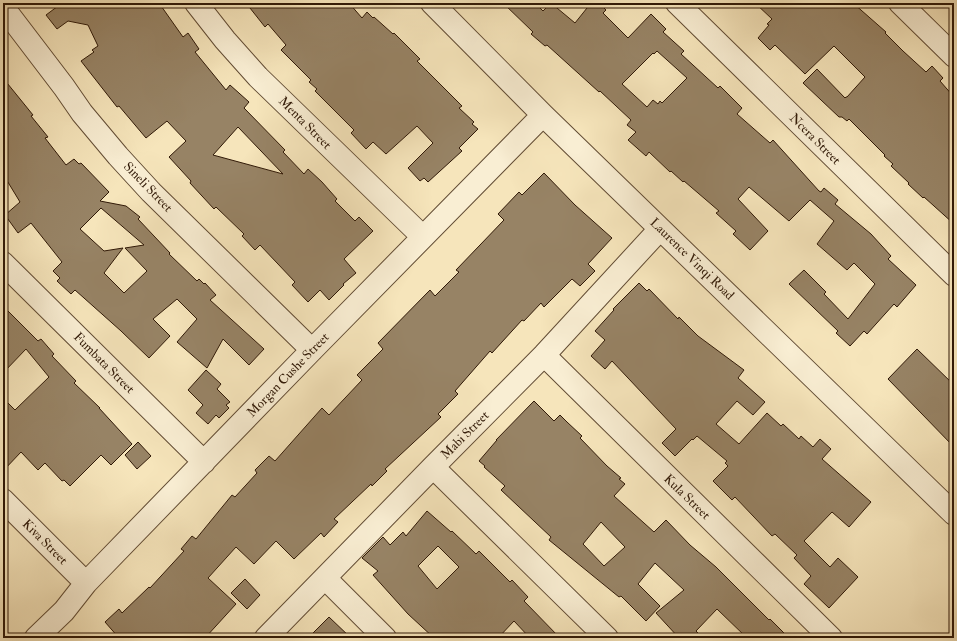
<svg xmlns="http://www.w3.org/2000/svg" width="957" height="641" viewBox="0 0 957 641" font-family="'IM FELL Double Pica',serif">
<style>
.building{fill:#978365;stroke:#301907;fill-rule:evenodd}
.lines{fill:none;stroke-linecap:round;stroke-linejoin:round}
.minor-casing{stroke:#624c34;stroke-width:24}
.minor{stroke:#f9eed3;stroke-width:22}
.labels{text-anchor:middle;dominant-baseline:central;stroke-width:3;stroke-linejoin:round;paint-order:stroke}
.street-label{font-size:13px;fill:#301907;stroke:#f9eed3}
</style>
<rect width="100%" height="100%" fill="#f6e5bb"/>
<filter id="stains"><feTurbulence type="fractalNoise" baseFrequency=".005" numOctaves="4"/><feColorMatrix values="0 0 0 0 .2 0 0 0 0 .09 0 0 0 0 .02 0 0 0 .5 -.17"/></filter>
<radialGradient id="worn" r=".72"><stop offset=".6" stop-color="#630" stop-opacity="0"/><stop offset="1" stop-color="#630" stop-opacity=".3"/></radialGradient>
<path class="building" d="M62,3h97l24,34 5,-4 11,16 -4,3 31,38 4,-5 19,17 -5,6 41,42 -2,2 21,22 4,-5 14,13 15,17 -2,2 20,20 4,-4 14,14 -29,28 12,14 -13,11 1,1 -15,15 -9,-10 -12,12 -16,-17 3,-3 -35,-37 -5,5 -13,-14 2,-2 -28,-27 -2,2 -24,-26 1,-2 -22,-24 17,-16 -19,-20 -21,17 -27,-32 -2,1 -36,-46 13,-9 -2,-2 6,-4 -10,-21 -20,-4 -11,8 -11,-14zM238,127l45,47 -70,-19z
M246,3h103l13,15 5,-6 6,6 1,-1 19,17 1,-1 26,26 -3,2 45,45 -3,2 15,14 -2,2 6,5 -19,19 3,3 -34,31 -4,-4 -4,3 -12,-13 25,-25 -16,-17 -31,28 -13,-12 -7,7 -15,-16 3,-3 -39,-39 2,-2 -8,-7 2,-2 -30,-30 5,-5 -18,-21 -3,3z
M503,3h32l8,8 8,-8 24,20 12,-15 5,-5h7l7,7 -3,3 25,25 23,-24 15,15 -3,3 21,19 -3,3 37,34 2,-2 22,22 -5,6 33,29 3,-3 46,51 2,1 3,-4 14,12 -3,4 36,30 20,22 -3,3 28,26 -19,22 -3,-3 -27,30 -3,-3 -14,15 -14,-13 2,-2 -49,-47 15,-14 22,22 -2,2 24,25 27,-35 -21,-21 -7,7 -30,-26 17,-23 -24,-21 -21,21 -40,-34 -11,12 30,32 -18,19 -17,-16 3,-3 -20,-18 3,-2 -35,-30 -1,1 -12,-11 -1,1 -21,-20 -3,4 -18,-16 8,-8 -9,-7 4,-5 -31,-29 -1,1 -52,-47 -2,1 -14,-12 2,-2zM657,51l30,27 -25,25 -2,-2 -2,3 -5,-4 -6,7 -25,-23 31,-31 1,1z
M755,3h98l33,29 -1,1 18,18 23,21 6,-6 11,12 -3,3 14,16v127l-30,-27 -1,1 -15,-14 1,-1 -18,-17 2,-2 -9,-8 1,-1 -36,-36 -2,2 -5,-4h-3l-36,-34 14,-14 28,29 1,-1h1l18,-20 -31,-31 -29,28 -30,-29 -5,5 -12,-12 11,-13 -2,-1 5,-5z
M3,78l30,37 -2,1 17,21 -3,1 21,27 8,-6 5,5 2,-1 28,29 -9,9 26,5 14,11 -2,2 32,34 -1,1 28,27 2,-2 5,5 1,-1 11,12 -6,5 54,49 -15,16 -26,-26 -16,29 -30,-26 20,-23 -20,-20 -24,20 17,17 -21,22 -28,-27 -46,-41 -4,4 -14,-13 3,-3 -7,-7 9,-9 -31,-39 -13,10 -13,-18 15,-13 -17,-28zM101,208l43,37 -19,3 22,23 -23,22 -20,-20 19,-25 -19,3 -24,-22z
M544,173l31,32 37,33 -24,26 7,7 -15,15 -8,-7 -28,28 -3,-4 -17,18 -2,-1 -30,33 -2,-2 -35,40 3,3 -20,20 3,3 -56,52 2,2 -15,15 -1,-2 -37,35 4,3 -14,15 -3,-4 -27,26 -18,-18 -22,23 -18,-17 -28,31 28,26 -31,34h-86l-14,-16 14,-13 3,4 27,-26 1,1 34,-37 -3,-2 11,-13 4,3 36,-44 3,2 22,-24 -2,-3 14,-14 6,5 47,-53 7,7 33,-35 -5,-5 26,-26 -5,-6 52,-53 5,6 24,-24 -3,-2 48,-50 -6,-6 21,-22 3,3z
M639,283l8,8 2,-2 29,30 1,-2 19,19 46,34 -6,8 27,24 -12,13 -16,-14 -21,23 23,20 28,-31 14,13 2,-2 16,15 2,-3 12,11 7,-8 11,10 -9,10 49,43 -22,25 -17,-15 -28,29 26,26 8,-9 20,19 -29,31 -25,-24 7,-8 -17,-18 3,-3 -22,-21 -3,2 -37,-39 -3,3 -19,-19 15,-15 -3,-3 2,-2 -30,-25 -4,4 -1,-1 -17,17 -13,-13 14,-14 -64,-68 -7,8 -14,-13 14,-16 -10,-9 19,-21 -1,-1z
M3,306l35,35 3,-2 13,15 -2,2 24,25 -2,2 26,25h-1l33,36 -21,21 -10,-10 -31,31 -6,-6 -2,1 -17,-18 -7,7 -17,-18 -18,19v-73l12,12 34,-33 -23,-28 -23,24z
M917,349l37,36v62l-66,-68z
M206,370l15,14 -4,5 13,13 -4,3 3,3 -10,10 -3,-3 -8,9 -12,-11 7,-8 -15,-15z
M534,401l20,20 6,-6 7,7 15,14 -2,2 27,28 14,12 -2,1 6,5 -11,12 40,36 12,-12 24,25 26,22 53,53 1,-1 19,19h-42l-30,-29 -21,22 7,7h-24l-23,-25 28,-23 -29,-27 -17,21 22,22 -14,15 -25,-25 -2,1 -70,-57 2,-3 -50,-47 4,-4 -21,-19 1,-1 -6,-5 18,-21h-1zM601,522l24,25 -21,19 -21,-22z
M138,442l13,14 -14,13 -12,-14z
M427,511l24,21 1,-1 24,23 3,-3 31,31 2,-2 16,17 -4,4 36,37h-30l-16,-17 -16,17h-64l-26,-24 -35,-39 5,-4 -16,-13 21,-21 7,8 13,-13 3,4zM438,546l21,21 -22,22 -19,-23z
M245,579l15,16 -13,14 -16,-16z
M329,617l22,21h-43z"/>
<g class="lines">
<defs>
<path id="minor" d="M196,3l29,37 33,37 165,160
M432,3l111,112 411,399
M677,3l277,272
M900,3l54,53
M3,7l61,80 18,26 36,43 33,36 161,158
M3,263l201,199
M544,355l287,283
M433,467l174,171
M3,500l83,83
M325,578l60,60
M36,638l28,-27 22,-28 226,-233 231,-235
M266,638l167,-171 111,-112 116,-126"/>
</defs>
<use href="#minor" class="minor-casing"/>
<use href="#minor" class="minor"/>
</g>
<g class="labels">
<g class="street-label">
<text transform="translate(305 123) rotate(45)">Menta Street</text>
<text transform="translate(815 139) rotate(45)">Ncera Street</text>
<text transform="translate(148 187) rotate(46)">Sineli Street</text>
<text transform="translate(692 259) rotate(44)">Laurence Vinqi Road</text>
<text transform="translate(104 363) rotate(45)">Fumbata Street</text>
<text transform="translate(288 375) rotate(-46)">Morgan Cushe Street</text>
<text transform="translate(465 435) rotate(-45)">Mabi Street</text>
<text transform="translate(687 497) rotate(44)">Kula Street</text>
<text transform="translate(45 542) rotate(45)">Kiva Street</text>
</g>
</g>
<rect width="957" height="641" fill="none" stroke="#f6e5bb" stroke-width="16"/>
<rect x="4" y="4" width="949" height="633" fill="none" stroke="#301907" stroke-width="2"/>
<rect x="8" y="8" width="941" height="625" fill="none" stroke="#301907"/>
<rect width="100%" height="100%" filter="url(#stains)"/>
<rect width="100%" height="100%" fill="url(#worn)"/>
</svg>
